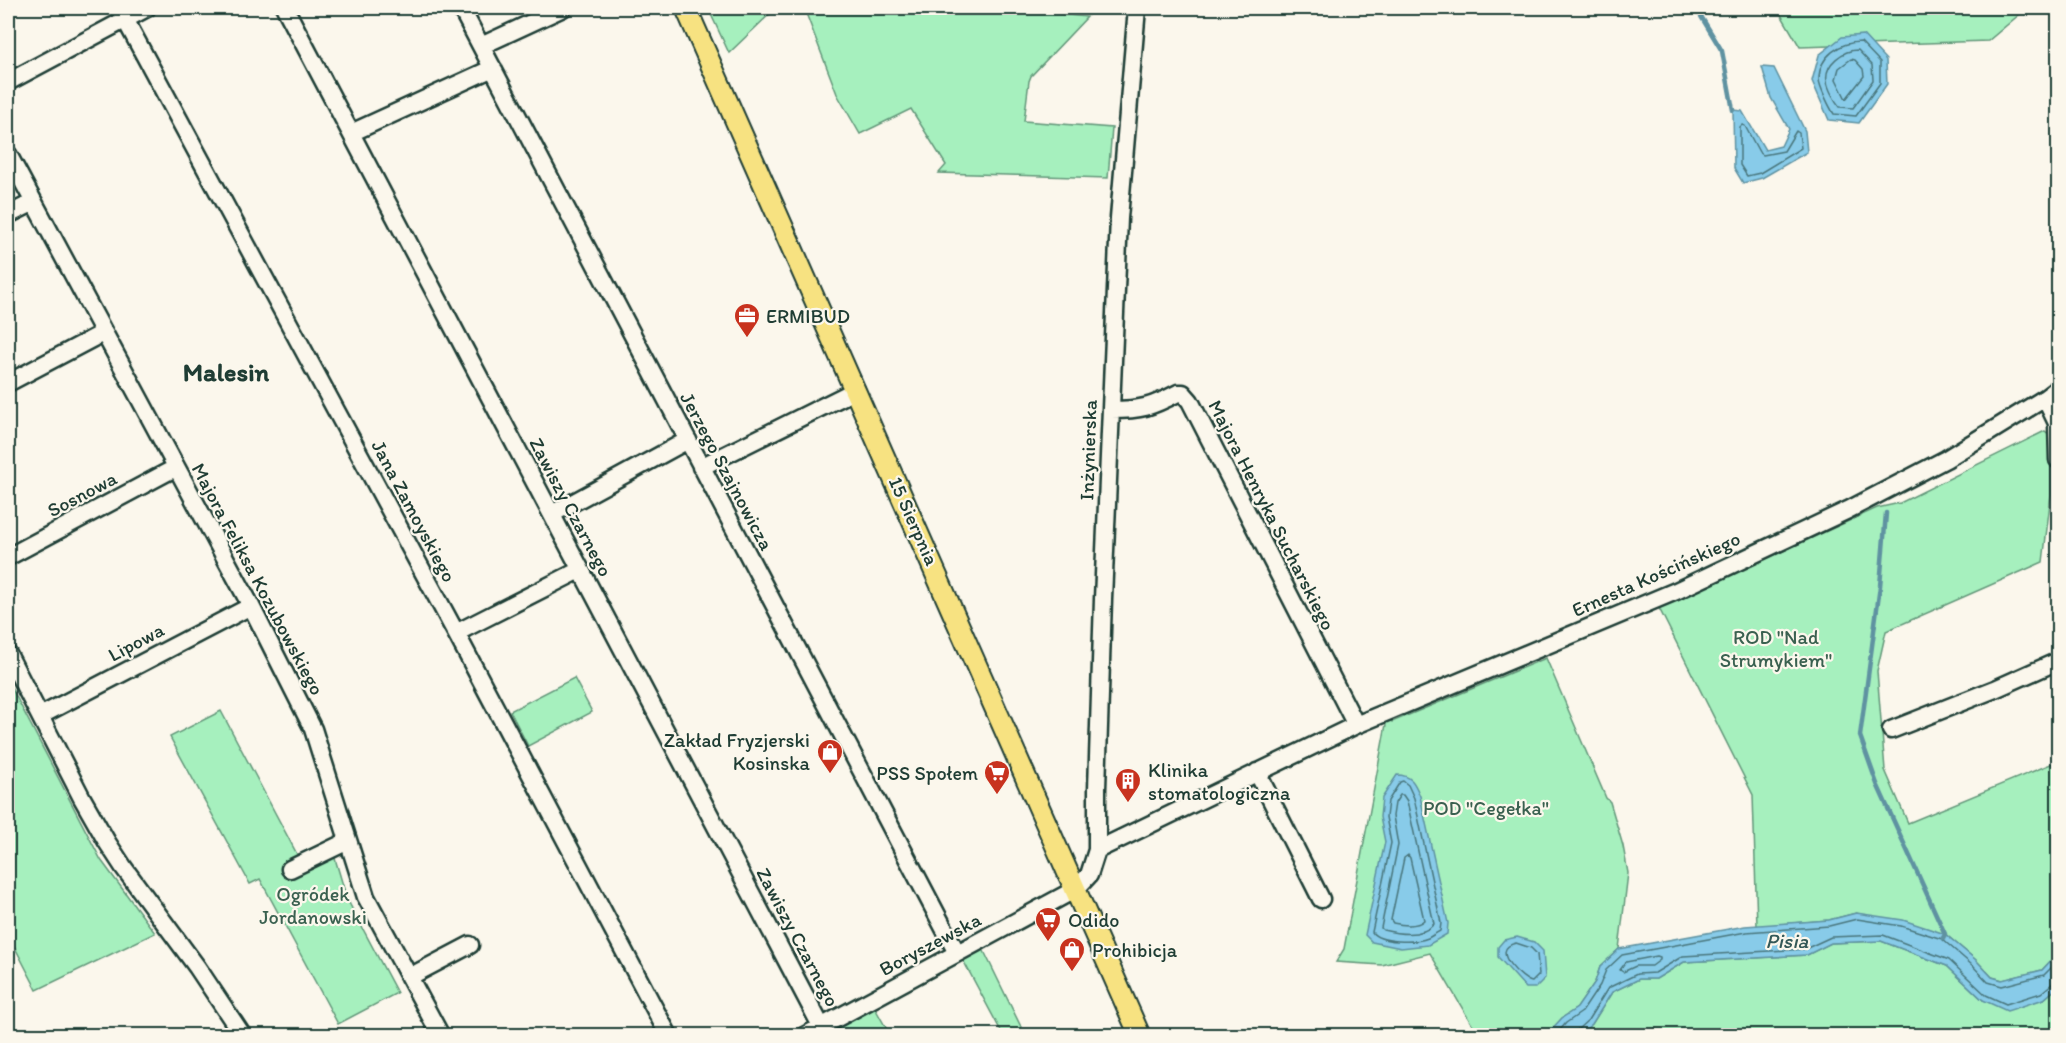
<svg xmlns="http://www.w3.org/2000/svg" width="2066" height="1043" viewBox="0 0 2066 1043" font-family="Itim,sans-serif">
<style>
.green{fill:#a6f0be;stroke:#629679;stroke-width:1.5}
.water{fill:#88cbe9;stroke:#5e92a1;stroke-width:1.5}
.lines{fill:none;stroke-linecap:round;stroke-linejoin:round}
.shore{stroke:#49767c;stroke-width:1.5}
.stream{stroke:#5e92a1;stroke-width:4.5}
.minor-casing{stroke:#1f3d34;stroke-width:21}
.major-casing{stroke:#1f3d34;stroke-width:24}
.minor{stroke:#fbf7ec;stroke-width:16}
.major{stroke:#f7e281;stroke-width:20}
.labels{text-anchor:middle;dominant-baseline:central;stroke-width:4.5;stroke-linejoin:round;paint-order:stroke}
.poi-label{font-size:20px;fill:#1f3d34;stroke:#fbf7ec;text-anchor:start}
.street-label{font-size:20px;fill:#1f3d34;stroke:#fbf7ec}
.park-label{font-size:20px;fill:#3a6150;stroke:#fbf7ec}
.water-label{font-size:21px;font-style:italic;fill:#345958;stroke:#fbf7ec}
.district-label{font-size:26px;font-weight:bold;fill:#1f3d34;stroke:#fbf7ec}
</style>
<rect width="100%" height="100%" fill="#fbf7ec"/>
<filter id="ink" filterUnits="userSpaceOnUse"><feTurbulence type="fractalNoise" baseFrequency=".0167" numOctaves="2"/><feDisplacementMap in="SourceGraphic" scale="12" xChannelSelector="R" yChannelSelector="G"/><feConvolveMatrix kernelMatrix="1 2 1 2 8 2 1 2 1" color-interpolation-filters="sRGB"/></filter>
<g filter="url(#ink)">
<path class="green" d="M708,8h52l2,4 5,-4h9l-47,45z
M804,8h257l-1,6 27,3 -56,59 -2,5 -5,40 88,7 -4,50 -169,-5 7,-8 -35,-56 -51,25 -23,-40z
M1777,8h250l-39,33 -188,6z
M2045,431l6,5v58l-8,68 -157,69 -9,40 8,99 23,53 150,-62v192l-16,17 -39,10 -11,-3 -16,-17 -31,-26 -89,-21 -27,7 -72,6 -4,-131 -94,-187 218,-100 23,-5z
M1546,658l60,140 4,4 13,44 5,27 -9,76 -19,18 -5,15 -18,26 -15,10 -16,18 -68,-1 -48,-82 -48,12 -46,-3 8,-13 43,-230 5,3z
M574,678l18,34 -64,34 -18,-35z
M8,681l93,179 54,73 -118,57 -29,-56z
M221,711l78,147 -16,9 5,11 46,-23 13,44 50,94 -59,31 -78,-145 -10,5 -80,-147z
M1881,941l66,25 36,34 61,-1 14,-12v48l-479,1 13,-12 20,-32 27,-13h17l28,-17 123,-7 24,-12z
M983,949l42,86h-22l-40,-75z
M875,1008l15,27h-65z"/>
<path class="water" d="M1863,35l23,25 1,24 -28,39 -30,-3 -17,-39 7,-26 23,-18z
M1762,67l12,1 31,63 2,21 -45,26 -19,5 -9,-15 -1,-58 9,1 23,39 16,-4 8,-17 -18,-31z
M1397,775c15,0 18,9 23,21l28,127 -1,11 -19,11 -27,3 -29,-6 -7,-7 20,-93 -5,-25 2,-19z
M1856,913l47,7 42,14 31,26 16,17 10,3 40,-10 16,-17v34l-14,12 -37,12 -24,-11 -36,-34 -66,-25 -50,2 -24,12 -123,7 -28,17h-17l-27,13 -20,32 -13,11h-33l16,-17 15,-10 18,-26 5,-15 19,-18 126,-23 84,-6z
M1517,937l17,5 9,9 2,27 -10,10h-9l-28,-31v-10l6,-7z"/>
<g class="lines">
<path class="shore" d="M1861,42l19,20v21l-24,33 -22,-2c-4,-6 -15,-28 -15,-35 0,-23 21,-37 42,-37z
M1858,50l14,15 1,15 -20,28 -13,-1c-5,-6 -12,-18 -13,-26 -3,-17 16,-31 31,-31z
M1851,59l4,1 8,9 1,7 -18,23 -10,-20 3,-11z
M1742,125l3,1 14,26 4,3 21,-4 12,-20 3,2 2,15 -41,25 -13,3 -7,-11v-38z
M1403,781l5,4 6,13 27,125 -1,8c-4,2 -8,5 -12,7 -12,5 -49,5 -56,-6l19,-89 -5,-26 2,-16 12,-19z
M1403,795l4,6 27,123c-12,14 -35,10 -51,6l-2,-2 17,-83 -5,-29 2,-13 5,-8z
M1408,855l2,3 14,62c-7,7 -22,5 -31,3l-2,-3 13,-62z
M1516,943l15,5 6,6 2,21 -7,7c-8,-1 -45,-33 -16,-39z
M1657,956l3,1v3l-8,6h-16l-13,6 -3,-2 6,-8z
M1555,1036l11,-13 16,-11 18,-27 6,-15 16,-15 124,-23 83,-6 28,-7 44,7 41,13 30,26 16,17 14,4 42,-11 14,-14
M1576,1036l1,-6 11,-10 20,-32 29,-14 18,-1 28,-17 122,-7 26,-12 52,-2 66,25 37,35 20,9 35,-11 12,-10 5,-1"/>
<path class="stream" d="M1696,8l26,43 11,59
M1886,513l-6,73 -20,150 17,48 68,150 -2,4"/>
<defs>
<path id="minor" d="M119,8l337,625 213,403
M285,8l536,1018
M461,8l496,945
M481,46l82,-38
M8,82l139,-74
M351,133l142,-65
M8,154l243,452 62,123 53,168 75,139
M8,215l26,-13
M8,383l95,-50
M2045,398l12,25 1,37
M1111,410c31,0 40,-3 67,-17h5l7,8 166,324
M701,467l155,-77
M552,514l136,-74
M8,557l167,-89
M456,633l124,-63
M8,654l74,144 25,44 17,26 73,99 46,69
M40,716l211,-110
M1891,730l104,-41 63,-28
M1257,772l64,127
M1097,850l259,-125 320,-134 172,-81 98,-51 99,-61 13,-10
M290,869l58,-28
M409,977l61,-32
M804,1036l272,-147 13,-14 8,-25v-61l6,-190 16,-381 18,-210"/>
<path id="major" d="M686,8l454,1028"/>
</defs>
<use href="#minor" class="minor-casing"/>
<use href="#major" class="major-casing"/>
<use href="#minor" class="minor"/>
<use href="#major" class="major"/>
</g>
</g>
<defs>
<symbol id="office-pin" viewBox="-11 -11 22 30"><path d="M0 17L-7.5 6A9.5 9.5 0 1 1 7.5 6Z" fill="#c8321e" stroke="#fbf7ec"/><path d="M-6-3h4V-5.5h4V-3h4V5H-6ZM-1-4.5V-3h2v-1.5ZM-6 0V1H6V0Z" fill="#fff"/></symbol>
<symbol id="shop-pin" viewBox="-11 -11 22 30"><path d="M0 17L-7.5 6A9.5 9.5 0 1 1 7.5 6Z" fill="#c8321e" stroke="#fbf7ec"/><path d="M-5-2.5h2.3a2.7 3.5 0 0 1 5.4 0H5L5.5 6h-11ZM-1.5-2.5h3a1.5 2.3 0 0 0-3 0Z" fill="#fff"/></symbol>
<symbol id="supermarket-pin" viewBox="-11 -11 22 30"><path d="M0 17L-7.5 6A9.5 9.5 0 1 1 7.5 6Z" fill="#c8321e" stroke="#fbf7ec"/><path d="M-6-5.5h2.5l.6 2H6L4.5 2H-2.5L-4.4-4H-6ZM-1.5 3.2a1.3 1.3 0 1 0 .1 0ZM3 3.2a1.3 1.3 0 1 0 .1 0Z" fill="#fff"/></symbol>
<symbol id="building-pin" viewBox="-11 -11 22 30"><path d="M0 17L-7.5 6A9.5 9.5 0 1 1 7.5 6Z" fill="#c8321e" stroke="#fbf7ec"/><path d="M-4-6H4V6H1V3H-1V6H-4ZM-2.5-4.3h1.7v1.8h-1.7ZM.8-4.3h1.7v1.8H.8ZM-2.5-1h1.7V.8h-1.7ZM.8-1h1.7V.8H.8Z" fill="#fff"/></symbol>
</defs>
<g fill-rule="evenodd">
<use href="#office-pin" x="732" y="301" width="30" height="40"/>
<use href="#shop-pin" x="815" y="737" width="30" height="40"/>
<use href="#supermarket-pin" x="982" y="758" width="30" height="40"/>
<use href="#building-pin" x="1113" y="766" width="30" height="40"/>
<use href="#supermarket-pin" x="1033" y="905" width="30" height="40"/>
<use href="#shop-pin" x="1057" y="935" width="30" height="40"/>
</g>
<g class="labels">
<g class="poi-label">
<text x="766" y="316">ERMIBUD</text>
<text x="810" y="740" text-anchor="end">Zakład Fryzjerski<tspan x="810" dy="23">Kosinska</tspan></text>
<text x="1148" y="770">Klinika<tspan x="1148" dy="23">stomatologiczna</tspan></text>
<text x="978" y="773" text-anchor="end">PSS Społem</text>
<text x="1068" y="920">Odido</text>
<text x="1092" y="950">Prohibicja</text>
</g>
<g class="street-label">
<text transform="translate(1088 450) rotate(-88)">Inżynierska</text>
<text transform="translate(727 471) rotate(62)">Jerzego Szajnowicza</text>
<text transform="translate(82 494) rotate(-28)">Sosnowa</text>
<text transform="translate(571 507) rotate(62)">Zawiszy Czarnego</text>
<text transform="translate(414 511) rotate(62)">Jana Zamoyskiego</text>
<text transform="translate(1272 515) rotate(63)">Majora Henryka Sucharskiego</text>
<text transform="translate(914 521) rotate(66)">15 Sierpnia</text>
<text transform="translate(1656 574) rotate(-24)">Ernesta Kościńskiego</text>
<text transform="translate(258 579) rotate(62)">Majora Feliksa Kozubowskiego</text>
<text transform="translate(136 642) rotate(-28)">Lipowa</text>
<text transform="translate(798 937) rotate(62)">Zawiszy Czarnego</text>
<text transform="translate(930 944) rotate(-28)">Boryszewska</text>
</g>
<g class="park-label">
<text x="1776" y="637">ROD "Nad<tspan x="1776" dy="23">Strumykiem"</tspan></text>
<text x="1486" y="808">POD "Cegełka"</text>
<text x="313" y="894">Ogródek<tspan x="313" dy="23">Jordanowski</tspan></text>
</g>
<g class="water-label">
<text x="1787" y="940">Pisia</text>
</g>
<g class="district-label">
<text x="226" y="372">Malesin</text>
</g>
</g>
<rect width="2066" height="1043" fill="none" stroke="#fbf7ec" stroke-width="30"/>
<rect x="15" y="15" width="2036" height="1013" fill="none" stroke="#1f3d34" stroke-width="2" filter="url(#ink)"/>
</svg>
